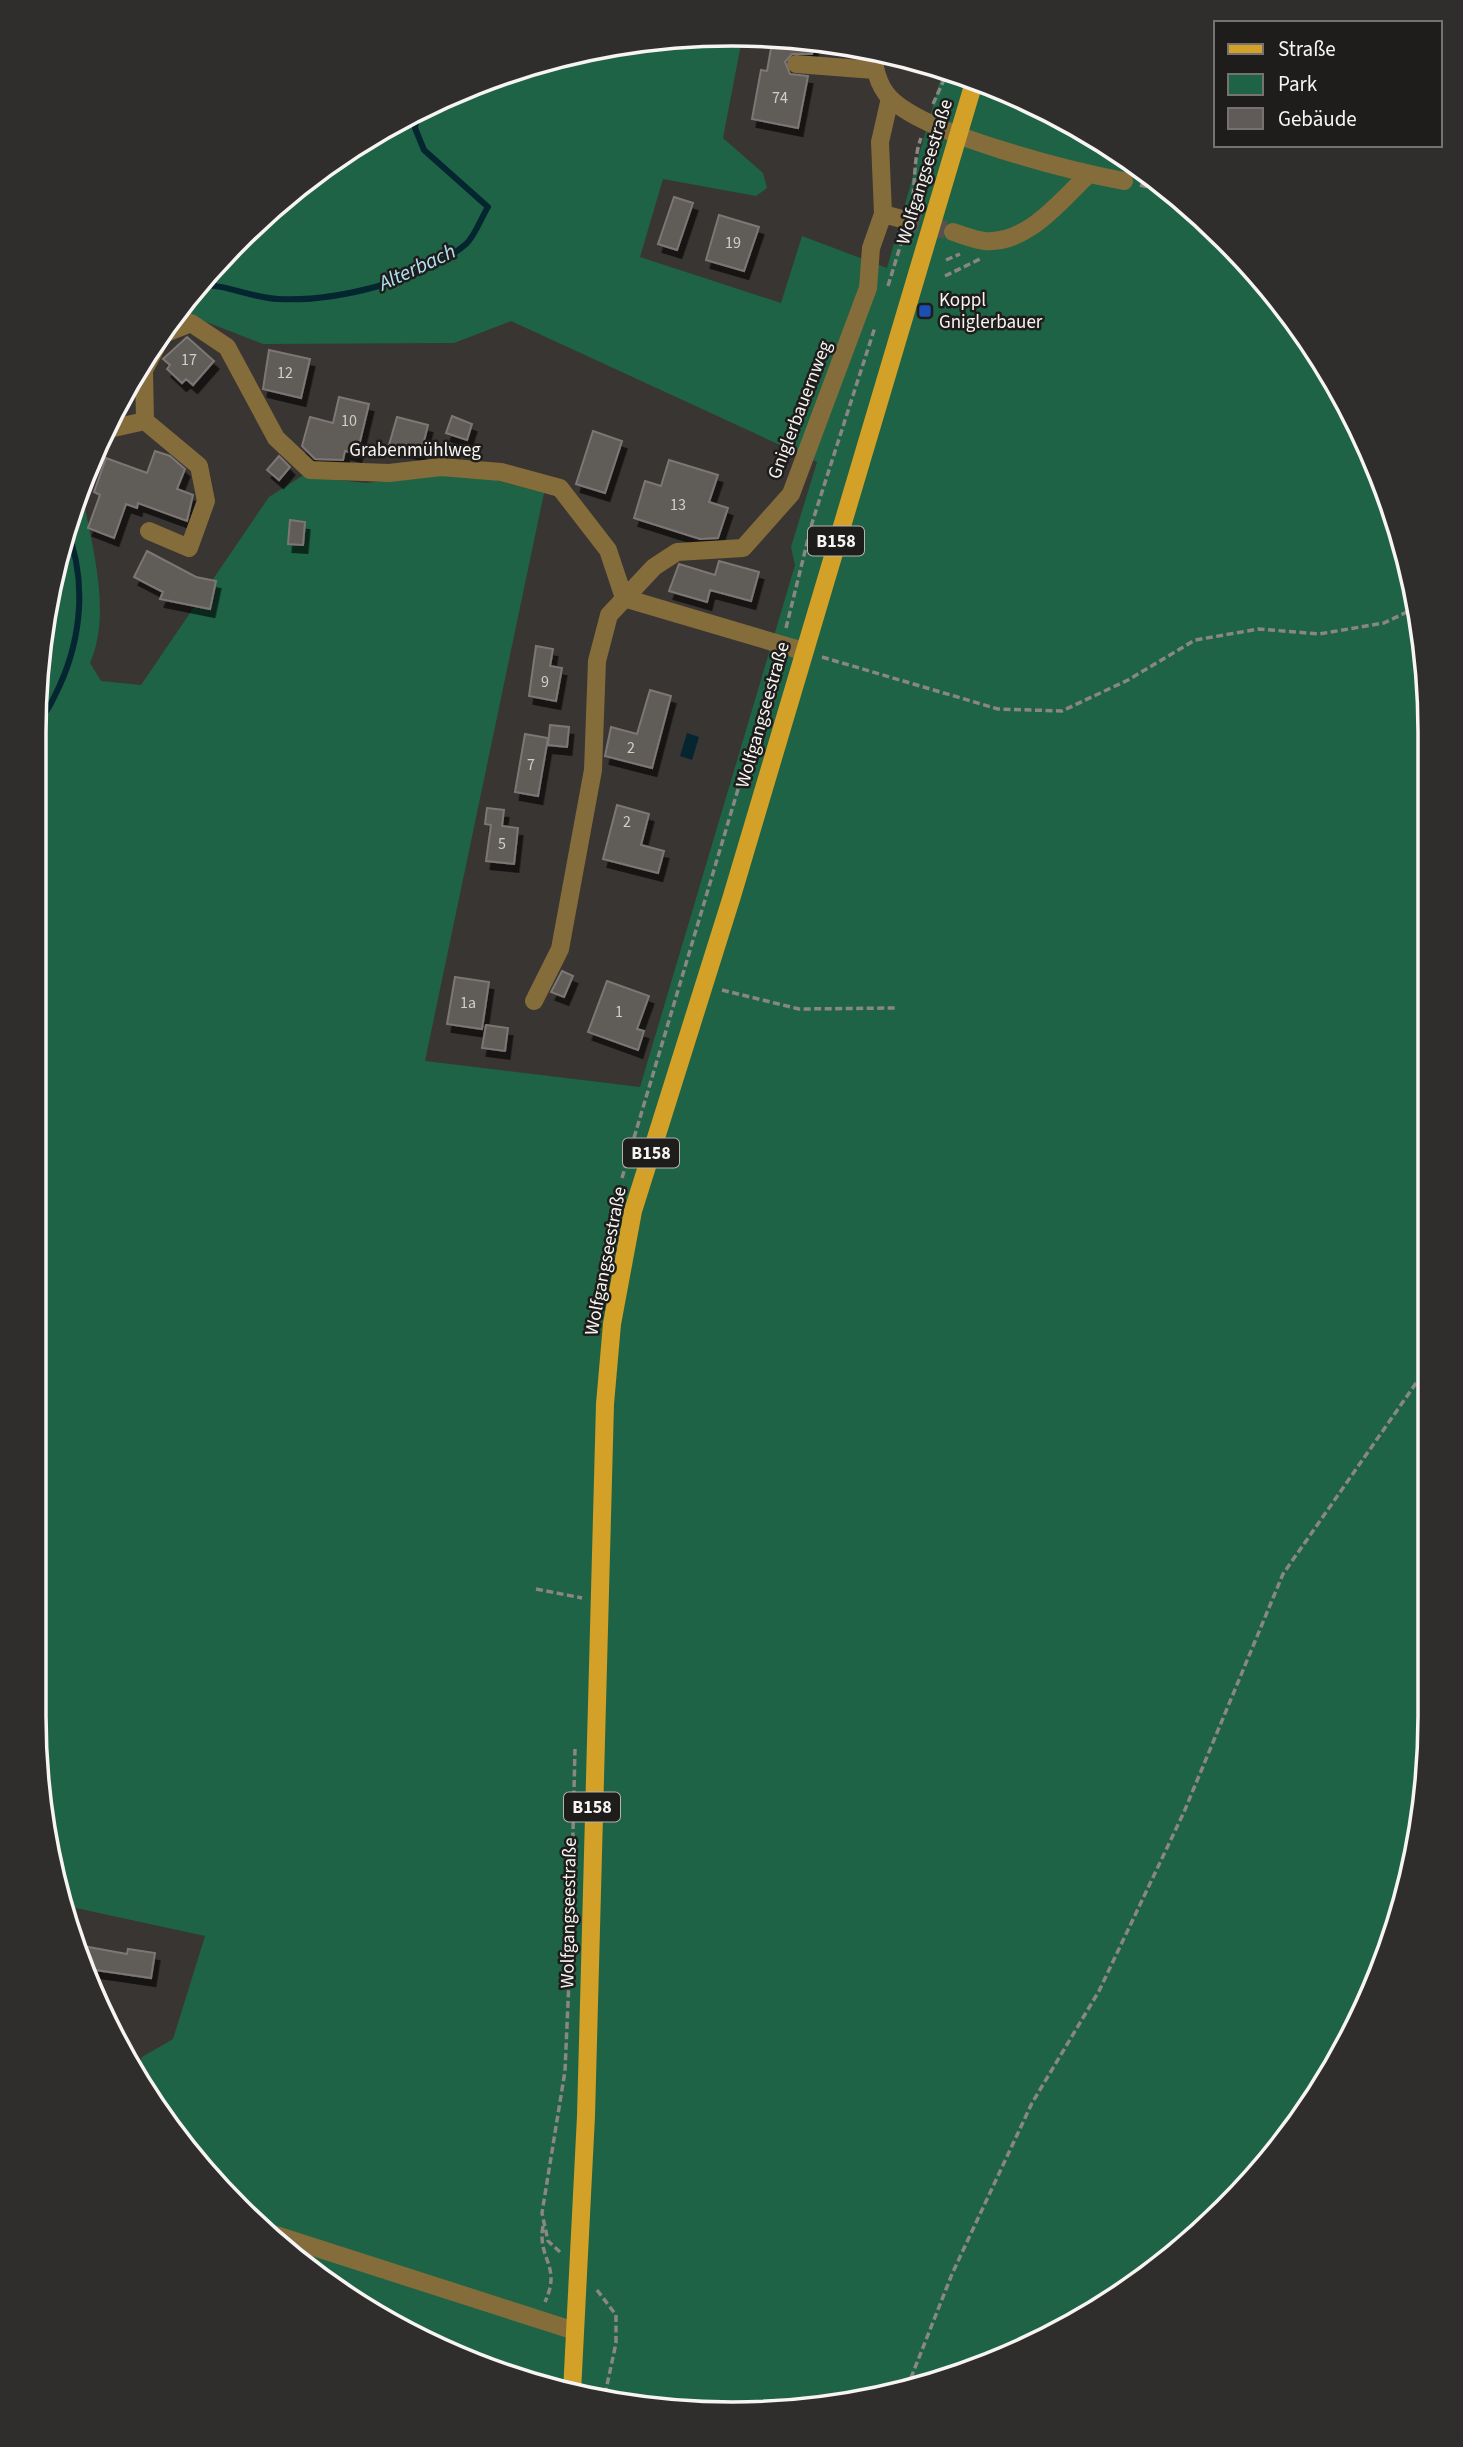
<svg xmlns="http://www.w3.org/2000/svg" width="1463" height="2447" viewBox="0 0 1463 2447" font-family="'Source Sans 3',sans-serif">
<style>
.green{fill:#1e6345}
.water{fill:#052530}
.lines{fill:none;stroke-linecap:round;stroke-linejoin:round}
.stream{stroke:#052530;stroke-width:6}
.building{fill:#605b59;stroke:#7c7775;stroke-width:2;filter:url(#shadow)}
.minor-tunnel{stroke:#56524f;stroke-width:18;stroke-dasharray:18 9;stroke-linecap:butt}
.path{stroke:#898683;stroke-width:3.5;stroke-dasharray:7 3.5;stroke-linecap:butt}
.minor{stroke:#856c3b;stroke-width:18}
.major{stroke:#d3a028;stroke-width:18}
.transit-dot{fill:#1a4fb4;stroke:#1e1d1b;stroke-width:2.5}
.labels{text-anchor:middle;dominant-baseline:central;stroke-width:5;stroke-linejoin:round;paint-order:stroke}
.number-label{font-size:16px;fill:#d1cecc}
.shield{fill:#1e1d1b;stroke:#b6b4b2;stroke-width:2}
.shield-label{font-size:18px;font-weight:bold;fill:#f7f4f3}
.street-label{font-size:19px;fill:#f7f4f3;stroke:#1e1d1b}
.poi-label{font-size:19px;fill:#f7f4f3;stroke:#1e1d1b;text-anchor:start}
.water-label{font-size:21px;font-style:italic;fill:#b3e1f4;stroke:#1e1d1b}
.rim{fill:none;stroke:#f7f4f3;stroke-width:3.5}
</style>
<defs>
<filter id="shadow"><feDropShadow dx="4.5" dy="8" stdDeviation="0" flood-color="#0009"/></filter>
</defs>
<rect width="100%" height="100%" fill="#393532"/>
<path class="green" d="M732,33l11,1 -20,104 40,35 4,15 -11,8 -93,-17 -23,78 141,46 21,-67 85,32 56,-198 56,17 121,64 136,120 80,112 57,124 35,178v1077l-35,178 -81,164 -86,105 -70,61 -115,72 -85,35 -133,31 -92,6 -91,-6 -133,-31 -85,-35 -115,-72 -130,-130 -42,-67 7,-16 31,-18 32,-103 -143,-31 -23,-98 -4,-1122 35,-178 11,-21c9,55 32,124 9,177l11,18 40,4 128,-188 33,-21 64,7 99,-11 79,21 -119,568 215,26 155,-522 -4,-18 26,-85 -306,-141 -57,22 -191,1 -85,-33 60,-74 106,-86 121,-65 131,-39z"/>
<path class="water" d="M687,733l12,4 -7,23 -12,-4z"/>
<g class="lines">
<path class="stream" d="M199,285c27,-1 53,13 79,14 56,3 145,-18 188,-55 9,-8 15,-26 22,-37l-64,-57 -9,-22 3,-17
M35,722c13,-9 17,-21 24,-35 23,-50 28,-108 7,-160"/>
</g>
<path class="building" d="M773,37l42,4 -3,13h-20l-7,8 5,12 18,2 -10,52 -46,-9 9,-49 6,1z
M674,197l19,6 -16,47 -19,-6z
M719,215l40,12 -15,44 -38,-11z
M187,337l27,24 -21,24 -7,-6 -4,4 -15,-14 3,-4 -7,-6z
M269,350l41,9 -9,39 -38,-9z
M339,397l30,7 -12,50 -12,-3 -2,9 -28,-1 -13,-13 8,-29 23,6z
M452,416l20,8 -5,16 -21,-7z
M397,417l31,8 -7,28 -32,-8z
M593,431l29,10 -17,52 -29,-9z
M155,451l15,5 15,13 -8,20 16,6 -6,26 -49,-18 -1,5 -11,-4 -12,34 -26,-10 12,-33 -6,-3 12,-34 41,15z
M279,456l11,11 -11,13 -12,-10z
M669,460l49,15 -9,27 19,6 -10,30 -18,1 -66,-21 11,-37 16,5z
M290,520l15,2 -2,23 -15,-1z
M147,551l49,26 20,4 -6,28 -50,-10 3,-7 -29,-15z
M719,561l40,11 -8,29 -41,-11 -3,12 -38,-11 10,-27 36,11z
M536,646l17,3 -3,17 12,2 -6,33 -27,-5z
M650,690l21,6 -19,72 -47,-12 6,-29 26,7z
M550,725l19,2 -2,20 -19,-2z
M525,734l23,4 -10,58 -23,-4z
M617,805l32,9 -8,31 23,6 -6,22 -55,-14z
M487,808l17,2 -2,16 16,2 -4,36 -28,-3 5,-36 -6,-1z
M562,971l11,5 -9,21 -13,-5z
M455,977l34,5 -7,47 -35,-5z
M607,981l42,15 -12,33 7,2 -6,19 -50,-18z
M486,1025l22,3 -3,23 -23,-3z
M72,1944l55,10 1,-5 27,4 -4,25 -69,-10z"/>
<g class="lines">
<path class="minor-tunnel" d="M902,219l51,13"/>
<path class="path" d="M933,104l15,-33
M1140,185l27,7
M911,206c5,-23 2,-47 10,-68
M946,260l14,-6
M945,276l35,-17
M888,286l15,-49
M786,628l26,-105 63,-196
M822,657l176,52 64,2 66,-31 67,-40 64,-11 60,5 65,-11 29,-14
M722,990l77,19 97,-1
M622,1178l154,-516
M598,1288l6,-34
M536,1589l46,9
M570,1955l5,-206
M1304,2114l5,-6
M543,2226c-6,34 19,39 2,76
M560,2252l-12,-11 -6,-28 23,-142 4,-91
M597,2290l19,25v28l-12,56
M1074,2321l53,-44 52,-27
M907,2388l45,-114 80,-171 67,-112 85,-179 99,-238 145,-208"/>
<path class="minor" d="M872,48c2,17 5,37 18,50 36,37 181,73 234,83
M796,64l78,6
M883,214l19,5
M953,232c10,3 22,8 32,9 43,3 75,-40 104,-67
M145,421l-1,-51 19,-36 28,-11 36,24 49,91 34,32 79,3 52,-6 60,5 59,16 48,62 16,48 179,53
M145,421l54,45 7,35 -17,47 -40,-17
M109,429l36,-8
M534,1001l26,-52 33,-179 4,-109 12,-46 45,-48 23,-15 66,-4 48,-54 77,-206 3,-40 12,-34 -3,-72 10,-44
M270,2233l305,98"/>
<path class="major" d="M572,2392l14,-276 19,-712 7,-80 21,-113 99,-315 243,-817"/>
</g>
<rect class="transit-dot" x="918" y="304" width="14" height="14" rx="3.5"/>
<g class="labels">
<g class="number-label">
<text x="780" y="98">74</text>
<text x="733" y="243">19</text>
<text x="189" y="360">17</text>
<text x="285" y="373">12</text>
<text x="349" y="421">10</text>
<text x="678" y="505">13</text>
<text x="545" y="682">9</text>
<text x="631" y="748">2</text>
<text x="531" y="765">7</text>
<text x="627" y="822">2</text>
<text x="502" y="844">5</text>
<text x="468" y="1003">1a</text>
<text x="619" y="1012">1</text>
</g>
<g class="shield">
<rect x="808" y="526.5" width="56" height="29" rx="5"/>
<rect x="623" y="1138.5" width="56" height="29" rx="5"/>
<rect x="564" y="1792.5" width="56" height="29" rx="5"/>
</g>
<g class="shield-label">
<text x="836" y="541">B158</text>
<text x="651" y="1153">B158</text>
<text x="592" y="1807">B158</text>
</g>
<g class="street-label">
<text transform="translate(925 172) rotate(-73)">Wolfgangseestraße</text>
<text transform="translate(800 410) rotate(-69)">Gniglerbauernweg</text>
<text x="415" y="450">Grabenmühlweg</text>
<text transform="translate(763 715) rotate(-74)">Wolfgangseestraße</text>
<text transform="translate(606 1261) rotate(-79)">Wolfgangseestraße</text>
<text transform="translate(569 1913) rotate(-89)">Wolfgangseestraße</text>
</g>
<g class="poi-label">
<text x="939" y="300">Koppl<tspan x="939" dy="22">Gniglerbauer</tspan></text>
</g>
<g class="water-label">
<text transform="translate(417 267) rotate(-25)">Alterbach</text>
</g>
</g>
<path d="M0 0H1463V2447H0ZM732 46H732A686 686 0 0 1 1418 732V1716A686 686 0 0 1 732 2402H732A686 686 0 0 1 46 1716V732A686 686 0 0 1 732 46Z" fill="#2f2e2c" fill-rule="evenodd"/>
<path class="rim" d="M732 46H732A686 686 0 0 1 1418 732V1716A686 686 0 0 1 732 2402H732A686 686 0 0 1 46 1716V732A686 686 0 0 1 732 46Z"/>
<rect x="1214" y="21" width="228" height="126" fill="#1e1d1b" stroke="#757371" stroke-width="2"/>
<rect x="1228" y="44" width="35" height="10" fill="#d3a028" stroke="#757371" stroke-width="2"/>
<text x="1278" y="56" font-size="21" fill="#f7f4f3">Straße</text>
<rect x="1228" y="74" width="35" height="21" fill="#1e6345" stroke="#757371" stroke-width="2"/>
<text x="1278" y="91" font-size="21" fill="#f7f4f3">Park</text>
<rect x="1228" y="108" width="35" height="21" fill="#605b59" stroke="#757371" stroke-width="2"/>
<text x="1278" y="126" font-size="21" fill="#f7f4f3">Gebäude</text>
</svg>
